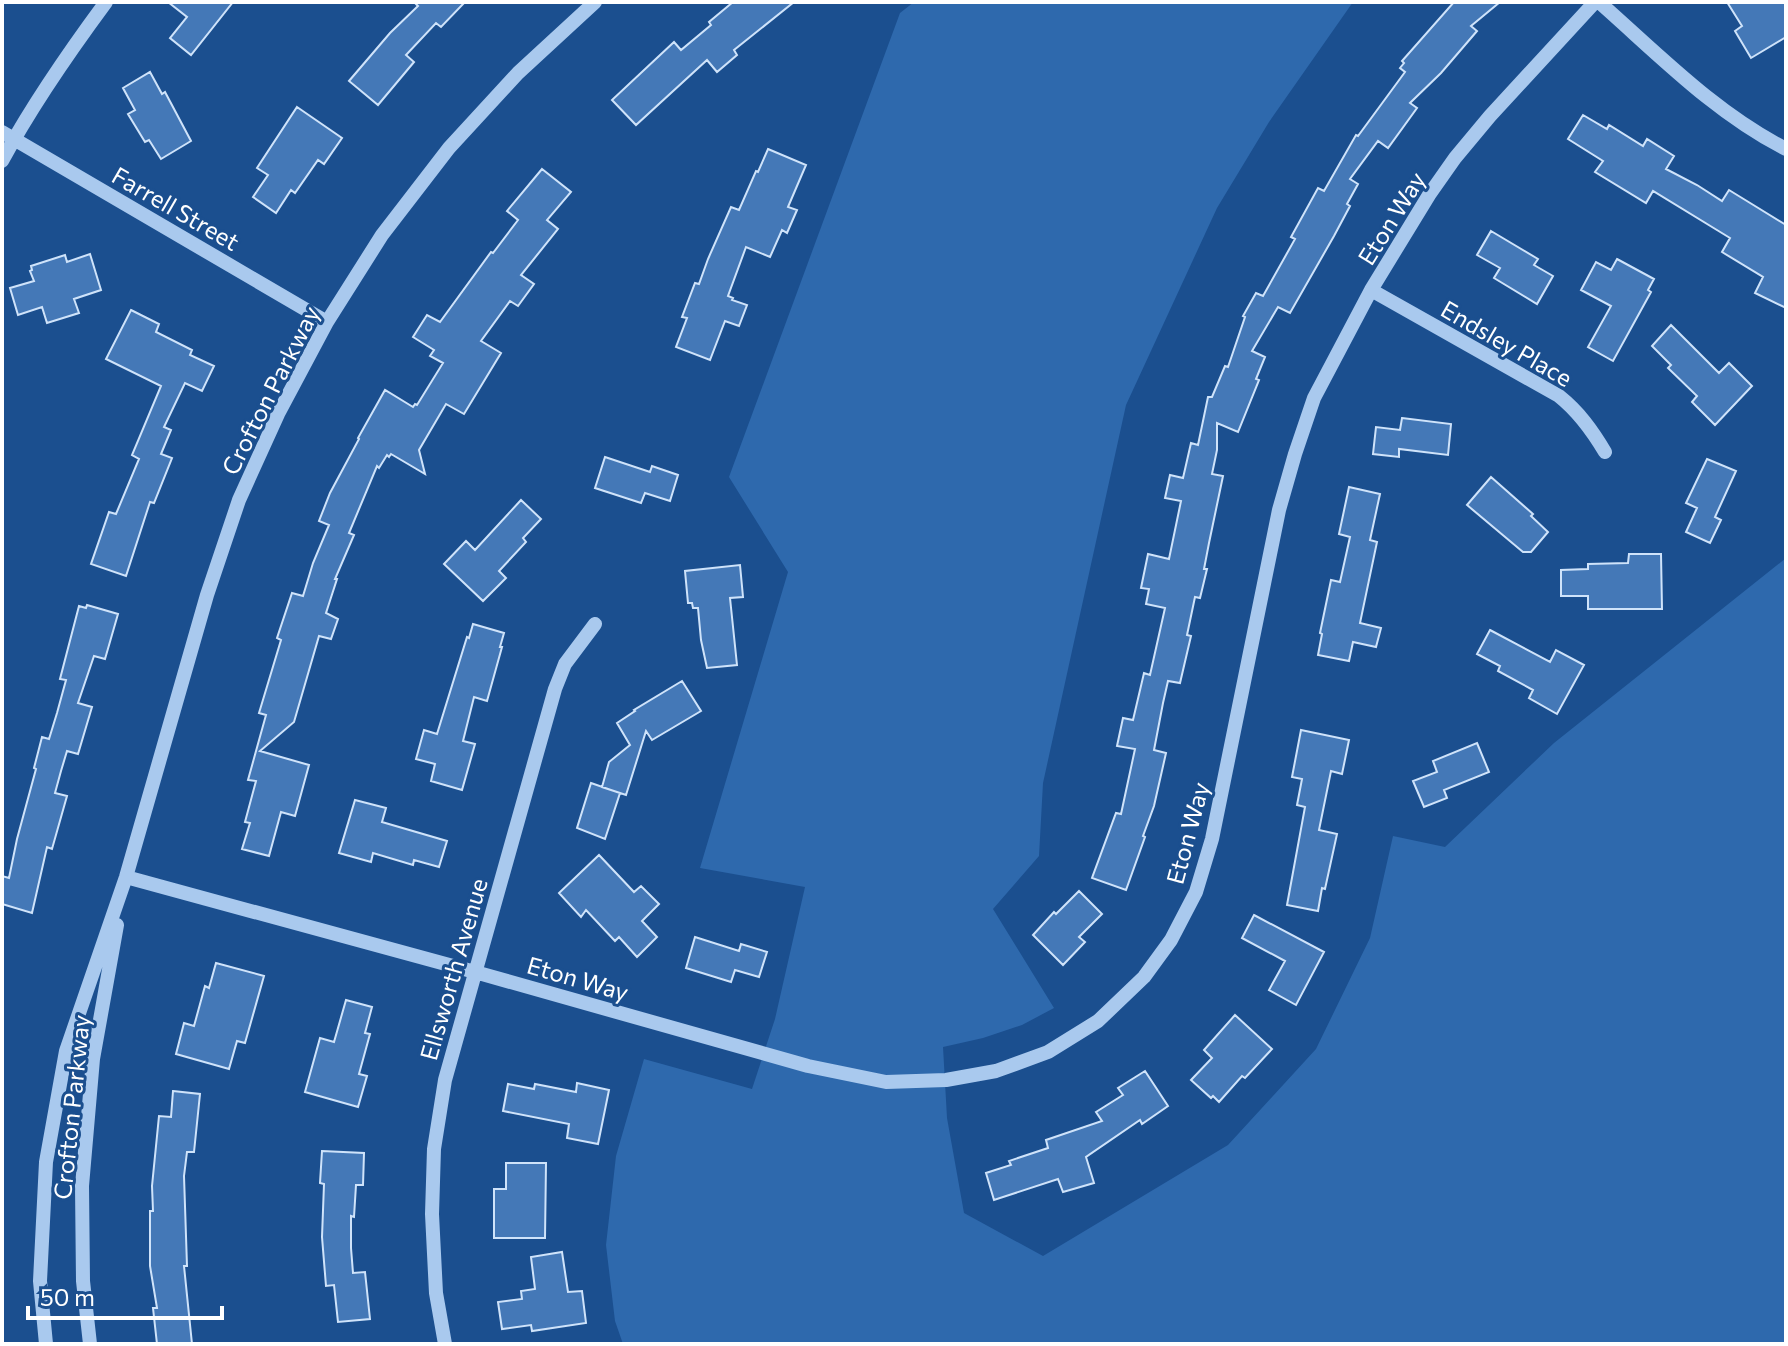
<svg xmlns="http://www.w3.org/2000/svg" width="1788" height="1346" viewBox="0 0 1788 1346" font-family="Commissioner,sans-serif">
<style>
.green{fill:#2e69ad}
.building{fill:#4478b7;stroke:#cfe3fa;stroke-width:2}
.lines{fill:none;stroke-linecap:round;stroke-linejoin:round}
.minor{stroke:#a9c9ee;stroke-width:14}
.labels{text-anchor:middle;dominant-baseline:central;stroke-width:6;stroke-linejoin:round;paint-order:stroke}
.street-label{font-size:24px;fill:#fff;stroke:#1b4f8f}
</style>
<rect width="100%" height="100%" fill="#1b4f8f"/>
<path class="green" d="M914,2h439l-84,120 -52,86 -91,197 -83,378 -4,73 -46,53 61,99 -32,17 -39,13 -40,9 4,71 17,95 79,43 185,-111 88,-96 54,-111 23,-102 52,11 109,-104 232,-185v786h-1163l-8,-23 -9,-76 10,-89 28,-97 108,30 23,-70 30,-132 -105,-19 88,-296 -59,-95 171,-464z"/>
<path class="building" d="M168,2h65l-42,53 -21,-17 17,-21z
M414,2h51l-24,25 -5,-4 -30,32 8,7 -36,43 -29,-24 41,-48 28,-27z
M733,2h61l-60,48 3,5 -20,17 -10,-12 -71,65 -24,-25 62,-58 7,8 30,-25 -2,-3z
M1454,2h46l-29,24 6,5 -36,42 -31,30 7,5 -29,40 -10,-7 -28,38 8,5 -11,20 3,2 -16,30 -44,77 -12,-6 -26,44 13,6 -9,22 3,1 -21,52 -21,-9v27l-5,24 11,2 -14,67 -5,26h3l-7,29 -5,-1 -8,38 4,1 -11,47 -12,-2 -5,22 -9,47 12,3 -12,53 -11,30 2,1 -19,53 -34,-12 24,-65 5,1 14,-65 -18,-3 6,-28 10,2 11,-47 6,2 15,-67 -19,-4 3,-15 -8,-1 7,-34 21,5 12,-58 -16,-3 5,-23 13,3 8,-35 7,2 10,-48h4l13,-31 3,1 17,-50 -2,-1 13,-23 7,3 32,-57 -4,-2 27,-49 6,3 32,-56 2,1 47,-64 -5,-4 4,-5 -2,-2z
M1727,2h59v35l-35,21 -16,-27 7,-5z
M150,72l12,22 3,-2 26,49 -30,18 -12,-19 -4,2 -17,-28 7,-4 -12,-22z
M297,107l45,31 -18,26 -6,-4 -23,33 -4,-3 -15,23 -23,-16 15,-22 -11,-7z
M1583,115l24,14 2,-4 34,21 4,-7 27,17 -8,13 31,16 25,16 7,-11 57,35v83l-31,-15 8,-16 -41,-25 8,-14 -77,-47 -7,12 -51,-31 8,-11 -35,-22z
M768,149l38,16 -18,42 9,3 -10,23 -5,-3 -12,27 -24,-10 -18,49 5,2 -1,2 15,5 -8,21 -14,-5 -15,39 -34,-13 11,-29 -5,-1 13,-34 4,1 9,-25 23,-52 8,3 17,-39 2,1z
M542,169l29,23 -24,28 11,9 -37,46 13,9 -16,22 -8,-5 -29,40 20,12 -37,61 -18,-10 -27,46 6,24 -34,-20 -2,3 -2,-2 -8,13 -2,-2 -28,67 5,2 -19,44h2l-11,34 12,6 -7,20 -12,-3 -25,86 -34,29 49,14 -14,51 -14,-4 -12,44 -27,-7 8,-26 -5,-1 11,-41 -8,-1 18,-65 -7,-2 22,-73 -4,-2 15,-45 11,3 10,-33 16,-38 -10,-4 11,-28 29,-54 -1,-1 27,-48 28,17 2,-3 2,1 26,-42 -13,-7 4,-6 -21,-13 14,-22 13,7 51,-70 2,1 25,-33 -11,-9z
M1491,231l47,28 -4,6 19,11 -16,28 -43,-26 6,-10 -23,-13z
M90,254l11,36 -27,9 5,14 -32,10 -5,-16 -24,8 -8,-27 24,-7 -4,-10 2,-1 -1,-4 34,-11 2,7z
M1617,259l37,20 -6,11 3,2 -38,69 -25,-14 23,-41 -30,-16 15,-28 15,8z
M131,310l28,14 -3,8 36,18 -2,5 24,11 -12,25 -17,-8 -21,44 7,3 -10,24 11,4 -18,45 -4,-1 -24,74 -35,-12 18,-52 7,2 23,-55 -7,-4 29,-69 -55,-27z
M1671,325l48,48 10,-10 23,23 -37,39 -23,-23 5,-6 -29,-28 3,-3 -19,-19z
M1402,418l49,6 -3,31 -49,-6v8l-26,-3 3,-27 24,3z
M605,457l45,15 2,-6 26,9 -8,26 -25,-8 -4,10 -46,-15z
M1707,459l29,12 -21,46 6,3 -11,23 -24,-11 11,-24 -11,-5z
M1491,477l42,37 -2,2 17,16 -17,20h-8l-56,-47z
M1349,487l31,7 -10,46 7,2 -17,81 21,5 -5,19 -23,-5 -4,19 -31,-6 4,-21 -2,-1 11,-53 9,2 10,-45 -11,-3z
M521,500l20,19 -18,19 3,4 -27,29 7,7 -23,23 -39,-37 22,-23 9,9z
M1629,554h32l1,55h-74v-13h-27v-26l27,-1v-5l40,-1z
M740,565l3,32 -13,1 7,67 -30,3 -6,-28 -3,-32h-5l-1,-5h-4l-3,-32z
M87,605l31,9 -13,45 -11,-3 -16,47 14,4 -14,47 -11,-3 -6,20 -6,22 12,3 -15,53 -5,-2 -15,66 -30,-9v-28l7,2 8,-39 19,-70 -2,-1 8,-31 7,2 8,-26 9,-33 -6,-1 19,-73 7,2z
M473,624l31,9 -4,14h2l-15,54 -13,-4 -11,44 12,3 -13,46 -31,-9 4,-17 -19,-5 8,-29 13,4 30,-97 2,1z
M1490,630l60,32 6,-12 28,15 -27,49 -28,-16 4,-8 -35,-19 2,-5 -23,-12z
M682,681l19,30 -49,29 -6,-9 -20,64 -24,-8 7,-25 21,-17 -13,-22 18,-12 -1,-1z
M1301,730l48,10 -7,34 -11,-3 -12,59 18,4 -12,55 -3,-1 -4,23 -31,-6 18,-98 -8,-2 5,-26 -10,-2z
M1477,743l12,29 -45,18 3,8 -23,9 -11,-26 24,-9 -4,-11z
M591,783l29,10 -15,46 -28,-11z
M355,800l31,8 -4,14 65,19 -8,26 -25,-7 -1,5 -40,-12 -2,9 -32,-9z
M599,855l35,37 7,-6 18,18 -17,17 15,16 -20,20 -18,-20 -4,4 -29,-31 -5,7 -22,-24z
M1079,891l23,23 -23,23 6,5 -22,23 -30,-30 21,-23 2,2z
M1254,915l70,37 -28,53 -27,-15 16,-29 -43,-23z
M695,937l44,14 2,-7 26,8 -8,25 -24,-7 -4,12 -45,-14z
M216,963l48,13 -19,67 -8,-2 -8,28 -53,-15 8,-31 10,3 11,-40 4,2z
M346,1000l26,7 -7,26 5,1 -11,40 8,2 -9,31 -53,-15 15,-54 14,4z
M1235,1015l37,34 -27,29 -3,-2 -23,26 -6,-6 -2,2 -20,-18 21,-22 -8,-8z
M1145,1071l23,35 -26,18 -2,-4 -54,37 8,26 -31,9 -5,-13 -64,21 -8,-27 25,-8 -2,-4 39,-13 -2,-8 56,-19 -6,-9 27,-17 -5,-7z
M577,1083l32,7 -11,54 -31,-6 2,-14 -66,-13 5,-27 26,5 1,-5 41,8z
M173,1091l27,3 -6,58h-7l-3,24 3,90h-3l8,78h-35l-4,-36h4l-7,-42v-55h3l-1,-25 7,-70 12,1z
M322,1151l42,2 -1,32h-7l-2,32 -3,-1v32l2,25 12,-1 5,47 -32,3 -4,-37 -8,1 -4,-49 2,-53 -4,-1z
M506,1163h40l-1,75h-51v-49h12z
M562,1252l6,40 14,-1 4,32 -54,8 -1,-6 -29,4 -4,-27 24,-3 -1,-8 14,-2 -4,-32z"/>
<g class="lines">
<path class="minor" d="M1599,2c59,52 116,111 187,147
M2,132l325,190
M2,161c30,-56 67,-109 104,-159
M1371,290l188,106c20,16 33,34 46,56
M126,877l349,95 333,94 78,16 60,-2 50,-9 52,-19 50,-31 46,-44 27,-37 25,-48 16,-53 67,-329 16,-56 19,-56 57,-108 58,-95 26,-37 35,-42 105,-114
M46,1344l-6,-63 6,-119 20,-111 60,-174 81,-282 32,-95 39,-86 49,-92 55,-87 67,-87 69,-75 77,-71
M90,1344l-7,-63 -1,-95 11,-127 24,-134
M445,1344l-9,-51 -4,-79 2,-65 11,-69 110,-391 10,-25 30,-40"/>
</g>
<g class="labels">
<g class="street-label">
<text transform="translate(176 208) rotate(30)">Farrell Street</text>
<text transform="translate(1391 218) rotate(-58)">Eton Way</text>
<text transform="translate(1507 343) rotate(30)">Endsley Place</text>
<text transform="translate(270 390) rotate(-63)">Crofton Parkway</text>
<text transform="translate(1187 833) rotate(-75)">Eton Way</text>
<text transform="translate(453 969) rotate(-74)">Ellsworth Avenue</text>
<text transform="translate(578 978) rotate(16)">Eton Way</text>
<text transform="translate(71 1107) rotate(-84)">Crofton Parkway</text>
</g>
</g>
<rect width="1788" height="1346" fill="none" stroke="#ffffff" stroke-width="8"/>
<path d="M28 1306v12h194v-12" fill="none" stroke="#ffffff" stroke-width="4"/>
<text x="40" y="1306" font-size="24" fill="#ffffff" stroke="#1b4f8f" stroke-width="6" paint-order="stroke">50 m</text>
</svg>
